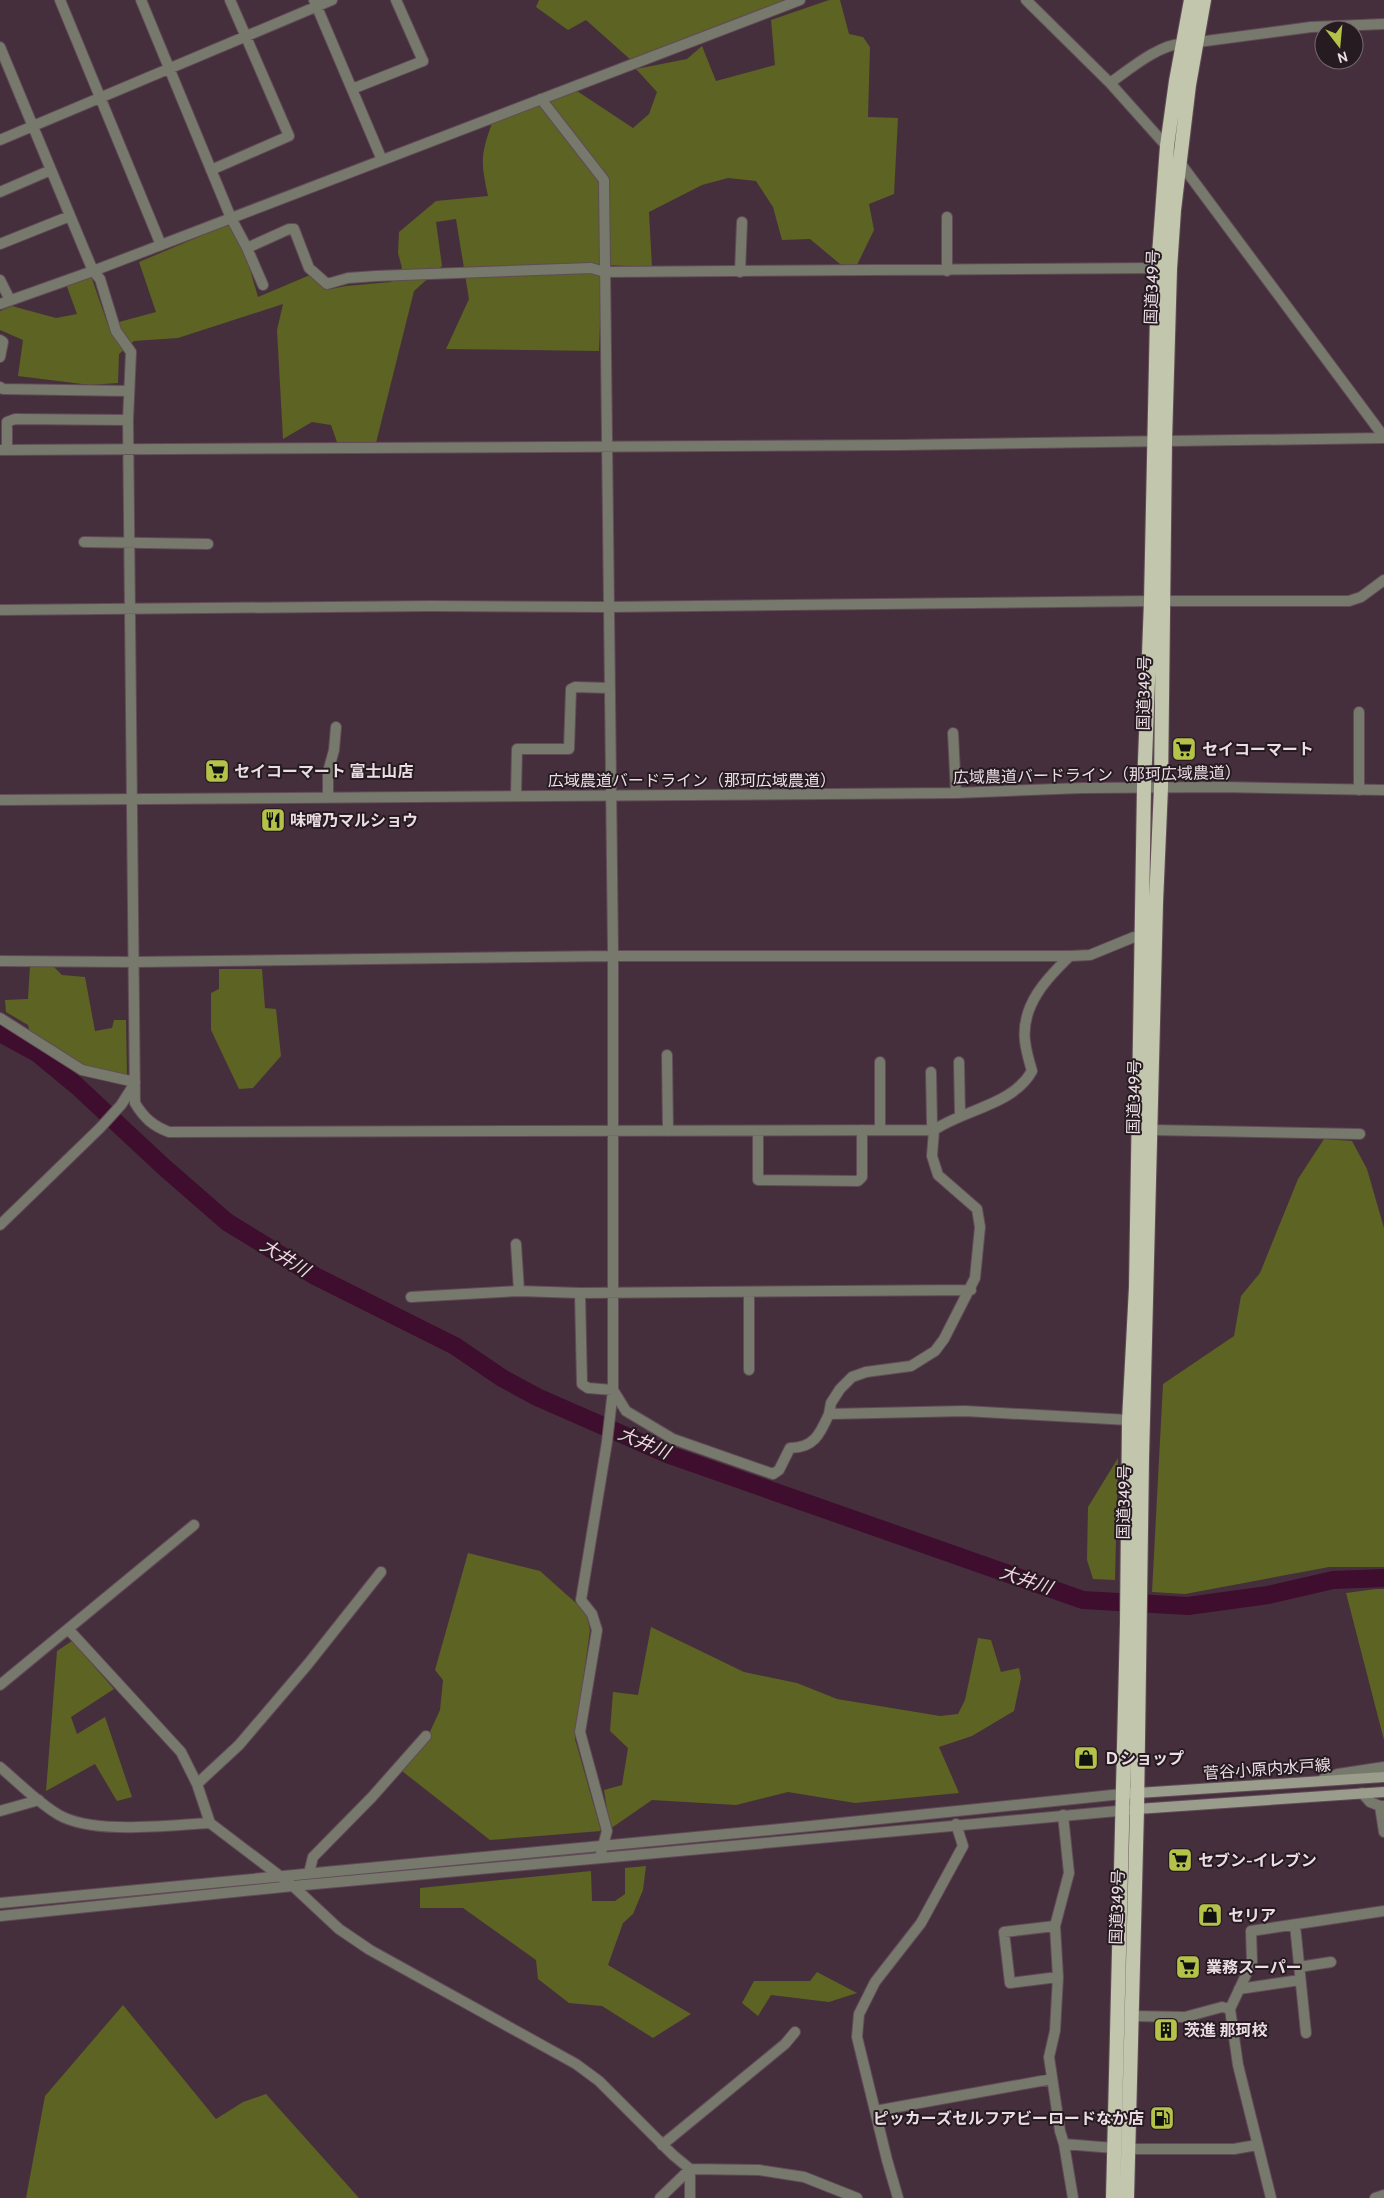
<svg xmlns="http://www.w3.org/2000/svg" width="1384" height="2198" viewBox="0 0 1384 2198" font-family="Cabin,'Noto Sans JP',sans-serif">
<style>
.forest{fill:#5c6323}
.water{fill:#3f0d2d}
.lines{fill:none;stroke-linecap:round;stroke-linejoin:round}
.river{stroke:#3f0d2d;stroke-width:18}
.minor-casing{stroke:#614b57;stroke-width:12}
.tertiary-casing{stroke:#614b57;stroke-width:12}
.secondary-casing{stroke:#614b57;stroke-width:12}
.trunk-casing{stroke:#614b57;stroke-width:16}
.minor{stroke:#77796d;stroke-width:10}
.tertiary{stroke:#77796d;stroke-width:10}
.secondary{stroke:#9a9d8b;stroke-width:10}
.trunk{stroke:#c1c6ac;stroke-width:14}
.labels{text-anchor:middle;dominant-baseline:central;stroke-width:4;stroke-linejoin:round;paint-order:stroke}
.street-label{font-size:16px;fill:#ecdde5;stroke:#261b21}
.poi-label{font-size:16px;font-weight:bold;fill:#ecdde5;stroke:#261b21;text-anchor:start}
.water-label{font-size:18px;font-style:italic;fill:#f6d2e5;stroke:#261b21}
</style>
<rect width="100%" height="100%" fill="#462f3c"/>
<path class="forest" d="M539,0h252l-159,61 -46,-41 -18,10 -32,-23z
M829,0h11l9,34 14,3 7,10 -2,70 30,1 -4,76 -25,10 5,26 -18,37 -16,-3 -30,-25 -28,1 -9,-33 -17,-26 -28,-3 -26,7 -53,27 3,55 -50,-2 -3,86 -153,-2 23,-50 -13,-80 -20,3 6,44 -28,25 -38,152 -38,2 -7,-20 -19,-3 -29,17 -6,-109 6,-26 -105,34 -44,3 -15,13 -1,29 -28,2 -72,-9 5,-36 -23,-10v-19l12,-5 44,12 21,-4 -11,-30 25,-8 17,49 48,-13 -17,-50 90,-38 17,32 12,41 52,-22 16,15 20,-4 45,-4 11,-14 -4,-15 1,-21 37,-31 52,-5c-7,-34 -8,-39 4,-73l85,-32 56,37 16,-14 8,-22 -21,-23 51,-10 15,-13 14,35 59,-16 -4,-45z
M52,965l10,10 23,2 10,54 17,-3 2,-8h12l1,57 -43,-10 -54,-34 -2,-8 -22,-13 -1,-12 23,-1 2,-33z
M219,969h43l3,39 11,1 5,47 -28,32 -14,1 -28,-59v-37l8,-4z
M1324,1139l28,2 15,28 17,59v339h-55l-144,27 -33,-2 11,-208 71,-48 7,-40 19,-23 38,-94z
M1118,1458l-3,122 -22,-1 -6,-19 1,-53z
M468,1553l72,18 46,41 4,18 -15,109 26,92 -111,9 -88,-69 26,-35 12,-26 3,-30 -8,-10z
M1376,1589h8v151l-38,-147z
M651,1627l93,45 53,11 40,16 103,17 18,-2 7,-14 13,-62 13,2 10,32 18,-4 2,10 -7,33 -42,25 -33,11 20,46 -104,10 -67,-11 -52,13 -84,-5 -42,29 -6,-39 18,-5 6,-37 -18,-17 3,-39 25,3z
M72,1641l42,48 -43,28 6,17 28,-17 27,80 -15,4 -22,-37 -49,27 11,-140z
M646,1866l-3,24 -10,24 -10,9 -15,42 83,49 -38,24 -51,-32 -33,-3 -31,-24 -2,-19 -73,-52h-43v-20l171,-17 1,30h23l10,-7v-26z
M817,1972l40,21 -28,9 -58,-7 -13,21 -16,-13 12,-22h56z
M123,2005l93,114 27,-17 23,-8 93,104h-333l19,-102z"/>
<path class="water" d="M1384,1576v5l-51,2 -1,-6z"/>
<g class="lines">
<path class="river" d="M0,1033l37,20 40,33 88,82 62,54 88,54 140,70 47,32 35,19 130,57 416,146 105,6 80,-11 65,-15 51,-2"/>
<defs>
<path id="minor" d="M60,0l101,245
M141,0l90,218 16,30 16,37
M314,0l68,160
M1026,0l84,83 59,66
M0,47l93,224 7,8 16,52 15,21 -3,68 7,683c9,15 18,23 34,29l765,-2c31,-21 79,-25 98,-59 -3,-10 -6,-20 -7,-30 -4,-36 22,-63 45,-85
M1110,83c17,-12 52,-41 73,-39l128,-17 73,-3
M352,89l71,-28
M541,99l63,81 9,772v438l-6,52 -26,158 11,14 5,16 -17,102 27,99 -7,26
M0,140l332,-140
M1178,160l206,277
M211,170l78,-34 -59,-136
M0,192l51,-22
M947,217v54
M0,244l70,-28
M247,248l42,-19h5l15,39 18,16 21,-6 28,-2 215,-8 14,4 553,-4
M740,272l2,-50
M0,340l3,2 -3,15
M0,387l3,2 126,2
M7,449v-27l8,-3 113,1
M0,450l898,-5 486,-7
M84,542l124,2
M1163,601h186l12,-4 23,-17
M0,610l431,-4 177,1 543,-6
M953,733l3,60
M1359,790v-78
M516,796l1,-47h52l2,-60 4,-2 34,1
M328,797v-25l6,-22 2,-23
M0,961l134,1 478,-6h458l20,-1 44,-18 12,1
M0,1018l82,52 53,12
M667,1055l1,76
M880,1062v68
M959,1062l1,53
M931,1072l1,52 2,6 -2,26 6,19 39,34 3,18 -5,51 -31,61 -9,12 -24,15 -45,6 -14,5 -12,12 -9,14 -2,11 136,-3 164,9
M1151,1130l209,4
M758,1131v49l100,1 4,-4v-47
M0,1225l100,-97 21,-23 14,-22
M516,1244l3,47
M749,1292v78
M580,1293l2,91 6,4 25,2 13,21 47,28 100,35 6,-4 11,-22c24,0 30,-14 39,-34
M411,1297l108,-6 61,2 391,-3
M69,1630l112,122 16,32 13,39 83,63 46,43 31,21 206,114 23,17 74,74 17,14 69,1 45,7 53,21
M0,1685l194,-160
M0,1767c19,16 38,36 59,48 35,20 110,10 151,8
M1323,1779l15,-5 46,-7
M197,1784l42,-39 69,-81 73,-92
M1362,1793l8,9 10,4
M1384,1806h-4l4,26
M0,1811l39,-11
M1063,1815l6,58 -14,53 3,51 -3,54 -6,26 11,74 4,13 9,54
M309,1873l4,-16 59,-60 54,-61
M1295,1925l11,108
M1055,1926l-51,6 6,51 48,-6
M1299,1967l32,-5
M1239,1989l61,-9
M1131,2016l54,1 37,-10 8,2
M875,2111l177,-32
M1064,2144l50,4
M662,2145l123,-101 10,-12
M1128,2149h106l23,-4
M660,2198l30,-29
M690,2198v-29
M898,2198l-11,-38 -30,-123 2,-23 16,-32 46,-59 42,-77 -7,-22
M1271,2198l-33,-133 -8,-56 22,-47 -1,-31 133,-20
M1375,2198l9,-3"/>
<path id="tertiary" d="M396,0l27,61
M0,280l10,20
M0,304l93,-33 707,-271
M0,800l956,-7 126,-5 140,-1 162,3
M0,1903l811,-77 311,-32
M0,1916l293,-30 835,-76"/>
<path id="secondary" d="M1122,1794l262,-17
M1137,1809l247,-17"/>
<path id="trunk" d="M1113,2198l14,-575 2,-203 7,-133 8,-500 7,-186 7,-333 9,-122 9,-65 15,-81
M1127,2198l10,-389 5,-350 14,-556 5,-116 4,-346 5,-172 4,-59 15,-125 15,-85"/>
</defs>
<use href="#minor" class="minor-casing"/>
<use href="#tertiary" class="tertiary-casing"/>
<use href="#secondary" class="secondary-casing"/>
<use href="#trunk" class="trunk-casing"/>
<use href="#minor" class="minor"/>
<use href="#tertiary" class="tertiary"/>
<use href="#secondary" class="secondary"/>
<use href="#trunk" class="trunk"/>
</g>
<defs>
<symbol id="supermarket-square" viewBox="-11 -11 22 22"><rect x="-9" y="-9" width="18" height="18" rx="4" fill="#b5c249" stroke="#261b21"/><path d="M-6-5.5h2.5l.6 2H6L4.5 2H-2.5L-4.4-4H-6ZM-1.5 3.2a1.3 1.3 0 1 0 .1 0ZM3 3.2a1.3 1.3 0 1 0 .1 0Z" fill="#111"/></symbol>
<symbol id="restaurant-square" viewBox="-11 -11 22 22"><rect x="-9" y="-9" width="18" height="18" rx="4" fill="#b5c249" stroke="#261b21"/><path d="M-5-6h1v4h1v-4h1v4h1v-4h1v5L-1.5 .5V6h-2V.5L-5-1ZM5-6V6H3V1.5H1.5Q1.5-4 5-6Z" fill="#111"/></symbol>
<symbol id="shop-square" viewBox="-11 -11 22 22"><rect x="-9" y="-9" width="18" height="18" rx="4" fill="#b5c249" stroke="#261b21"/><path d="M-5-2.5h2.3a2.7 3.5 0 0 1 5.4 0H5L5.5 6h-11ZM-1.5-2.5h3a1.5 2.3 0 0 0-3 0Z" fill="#111"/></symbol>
<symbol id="building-square" viewBox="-11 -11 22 22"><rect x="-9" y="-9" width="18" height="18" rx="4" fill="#b5c249" stroke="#261b21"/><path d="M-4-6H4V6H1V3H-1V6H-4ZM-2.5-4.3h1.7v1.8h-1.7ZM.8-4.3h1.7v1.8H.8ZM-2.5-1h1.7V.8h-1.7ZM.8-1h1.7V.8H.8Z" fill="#111"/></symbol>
<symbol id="fuel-square" viewBox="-11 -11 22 22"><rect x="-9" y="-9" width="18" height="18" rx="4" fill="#b5c249" stroke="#261b21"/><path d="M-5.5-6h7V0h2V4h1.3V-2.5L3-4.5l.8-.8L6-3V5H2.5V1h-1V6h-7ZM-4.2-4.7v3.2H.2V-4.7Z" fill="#111"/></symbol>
</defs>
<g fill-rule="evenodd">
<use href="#supermarket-square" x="1170" y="735" width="28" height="28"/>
<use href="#supermarket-square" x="203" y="757" width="28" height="28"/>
<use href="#restaurant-square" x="259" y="806" width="28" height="28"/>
<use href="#shop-square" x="1072" y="1744" width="28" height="28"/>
<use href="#supermarket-square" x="1166" y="1846" width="28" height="28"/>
<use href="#shop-square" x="1196" y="1901" width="28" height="28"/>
<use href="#supermarket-square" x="1174" y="1953" width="28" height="28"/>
<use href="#building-square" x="1152" y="2016" width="28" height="28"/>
<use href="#fuel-square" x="1148" y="2104" width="28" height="28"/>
</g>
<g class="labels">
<g class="street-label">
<text transform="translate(1152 287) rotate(-88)">国道349号</text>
<text transform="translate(1144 693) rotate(-89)">国道349号</text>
<text transform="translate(1097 775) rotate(-1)">広域農道バードライン（那珂広域農道）</text>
<text x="692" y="780">広域農道バードライン（那珂広域農道）</text>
<text transform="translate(1134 1097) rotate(-89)">国道349号</text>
<text transform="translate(1124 1502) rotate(-89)">国道349号</text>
<text transform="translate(1267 1769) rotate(-4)">菅谷小原内水戸線</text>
<text transform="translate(1117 1907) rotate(-88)">国道349号</text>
</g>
<g class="poi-label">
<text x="1202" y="749">セイコーマート</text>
<text x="234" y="771">セイコーマート 富士山店</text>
<text x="290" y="820">味噌乃マルショウ</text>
<text x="1104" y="1758">Ｄショップ</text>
<text x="1198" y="1860">セブン-イレブン</text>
<text x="1228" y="1915">セリア</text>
<text x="1206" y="1967">業務スーパー</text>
<text x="1184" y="2030">茨進 那珂校</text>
<text x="1144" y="2118" text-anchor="end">ピッカーズセルフアビーロードなか店</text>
</g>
<g class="water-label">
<text transform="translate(285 1258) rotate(32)">大井川</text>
<text transform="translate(644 1443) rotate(23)">大井川</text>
<text transform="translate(1026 1580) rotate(19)">大井川</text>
</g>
</g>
<g transform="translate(1339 45) rotate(164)"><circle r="24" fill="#261b21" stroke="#75696f"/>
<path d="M0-4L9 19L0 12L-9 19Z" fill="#b5c249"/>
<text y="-8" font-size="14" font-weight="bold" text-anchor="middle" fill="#ecdde5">N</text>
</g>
</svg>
